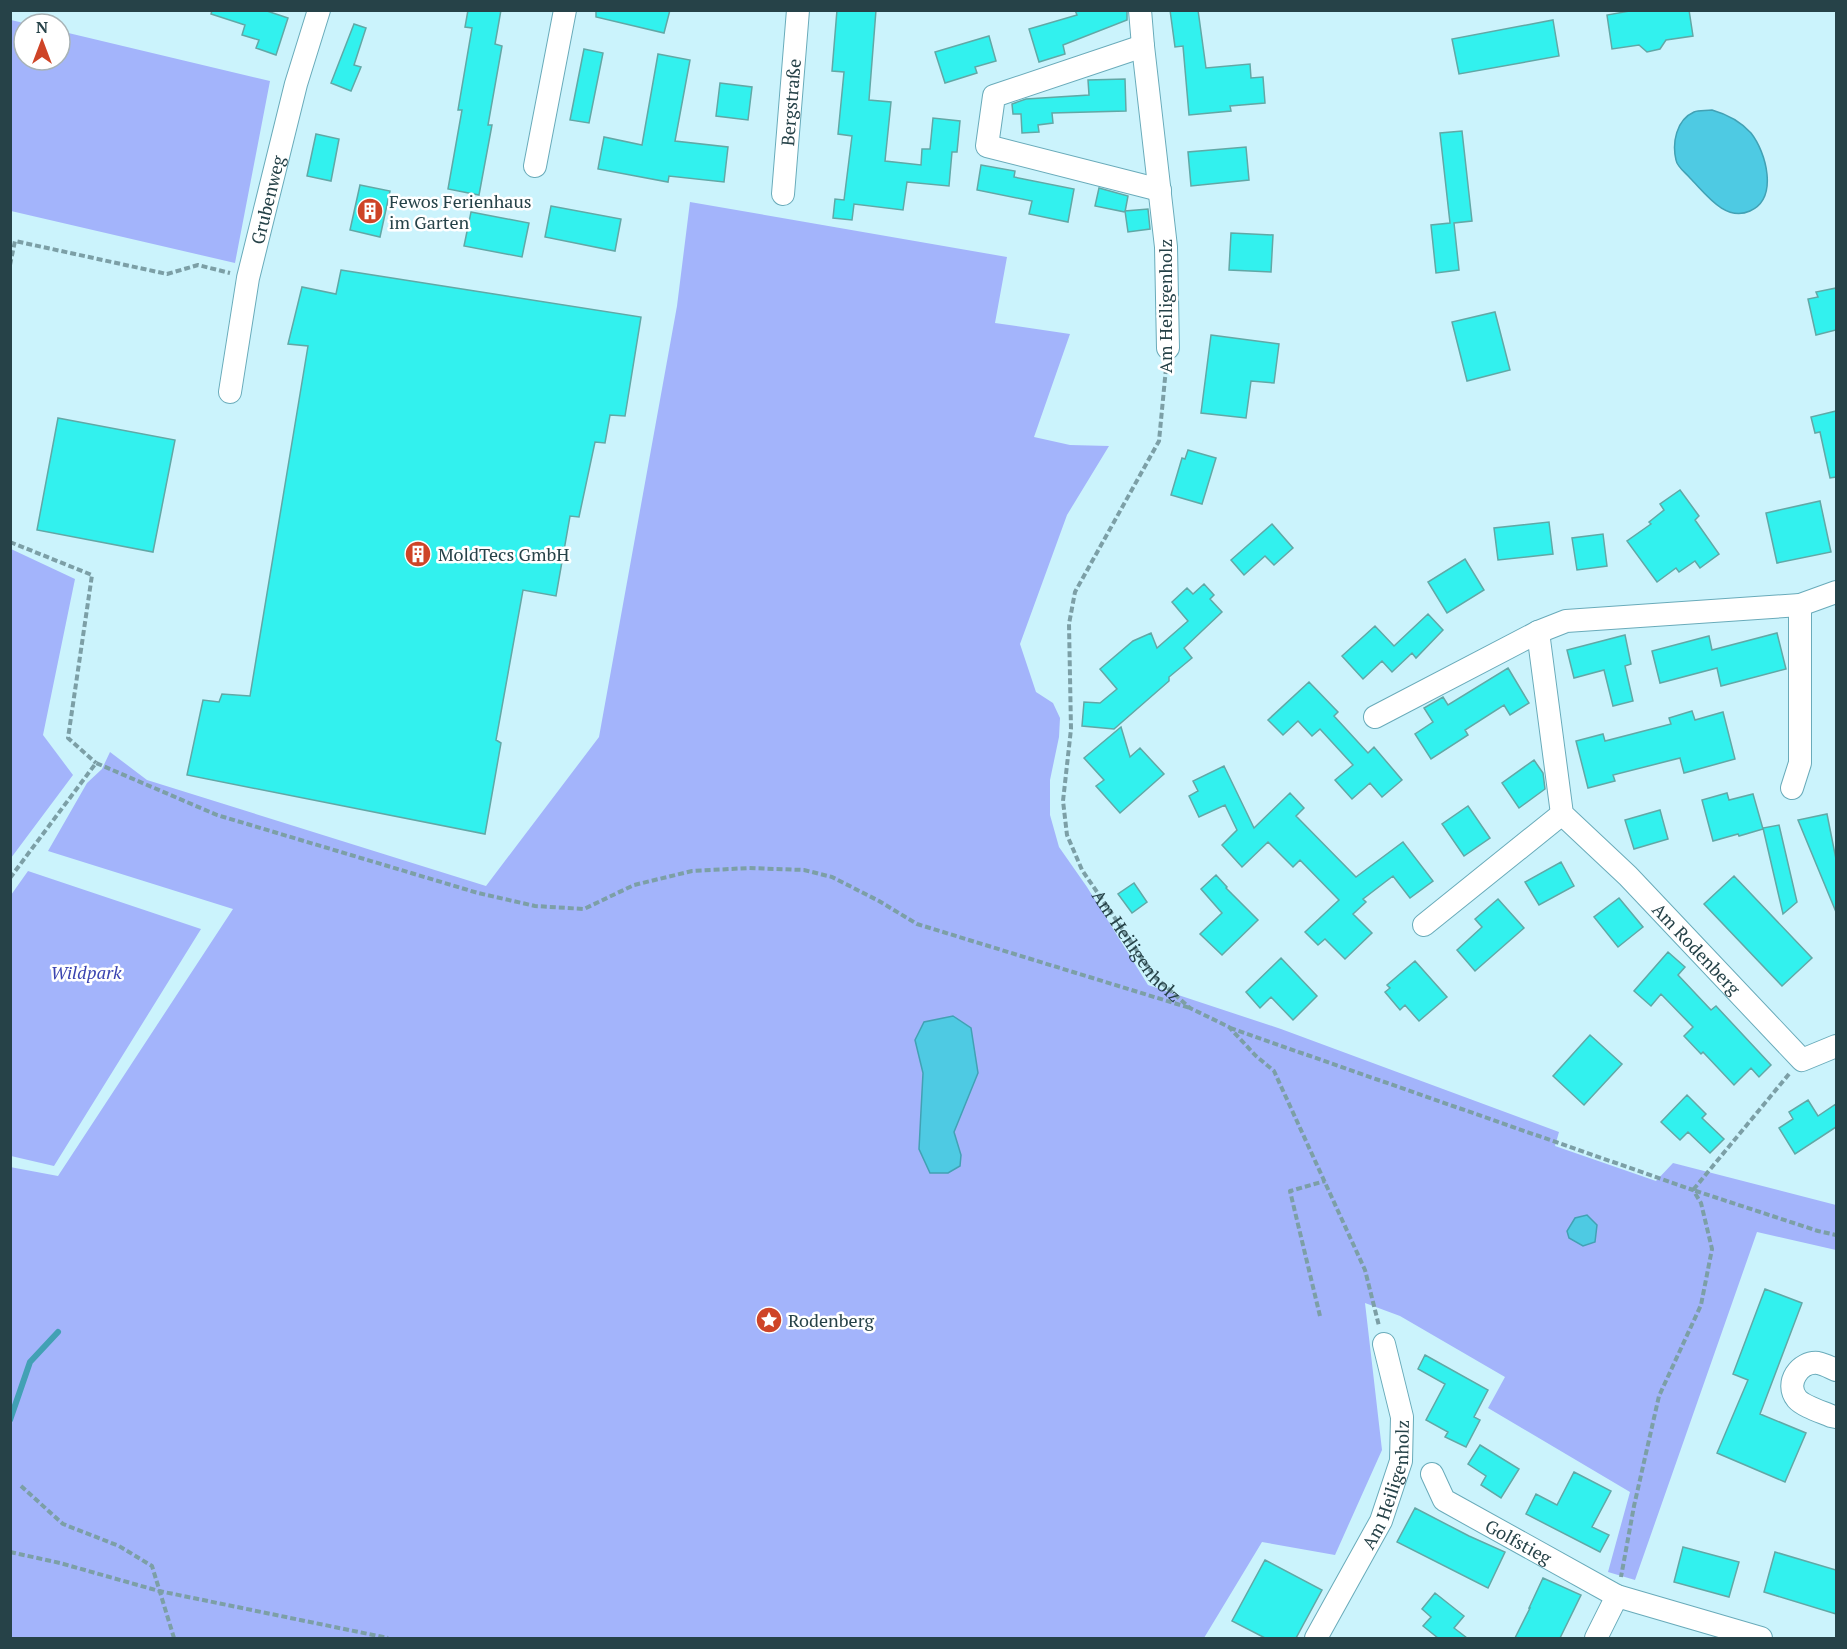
<svg xmlns="http://www.w3.org/2000/svg" width="1847" height="1649" viewBox="0 0 1847 1649" font-family="'PT Serif',serif">
<style>
.green{fill:#a3b4fb}
.water{fill:#4ecae3;stroke:#42a1b4;stroke-width:1.5}
.lines{fill:none;stroke-linecap:round;stroke-linejoin:round}
.stream{stroke:#42a1b4;stroke-width:6}
.building{fill:#32f1ee;stroke:#61a8a6;stroke-width:1.5}
.minor-casing{stroke:#69abba;stroke-width:24}
.path{stroke:#7c9fa6;stroke-width:4;stroke-dasharray:6 3;stroke-linecap:butt}
.minor{stroke:#fff;stroke-width:22}
.labels{text-anchor:middle;dominant-baseline:central;stroke-width:5;stroke-linejoin:round;paint-order:stroke}
.street-label{font-size:18px;fill:#264248;stroke:#fff}
.poi-label{font-size:18px;fill:#264248;stroke:#fff;text-anchor:start}
.park-label{font-size:18px;font-style:italic;fill:#3a44b1;stroke:#fff}
</style>
<rect width="100%" height="100%" fill="#cbf3fc"/>
<path class="green" d="M11,20l17,4h-4v36h36v-29l210,50 -35,182 -224,-52z
M690,202l317,55 -12,66 75,11 -36,103 36,8 39,1 -42,69 -47,129 16,48 17,11 7,15 -1,19 -9,43v35l9,32 28,40 61,98 133,44 278,103 -4,14 101,35 17,-18 163,42v45l-79,-18 -122,348 -27,-8 22,-80 -142,-84 17,-31 -105,-61 -35,-13 17,147 -47,105 -73,-13 -58,96h-1193l-1,-471 48,9 175,-267 -185,-58 39,-68 15,-14 8,-17 37,28 339,106 113,-149 78,-431z
M11,549l64,30 -32,156 30,40 -62,83z
M28,871l173,58 -147,237 -43,-10v-261z"/>
<path class="water" d="M1712,110c14,4 29,12 39,23 15,19 28,65 -1,78 -25,11 -44,-17 -60,-33 -4,-5 -13,-11 -14,-18 -4,-17 0,-40 18,-48 5,-2 12,-1 18,-2z
M953,1016l18,12 7,45 -24,59 7,23 -1,11 -12,7h-18l-11,-24 4,-76 -8,-33 9,-18z
M1587,1215l10,10 -2,17 -12,4 -14,-8 -2,-7 8,-13z"/>
<g class="lines">
<path class="stream" d="M10,1420l20,-58 28,-30"/>
</g>
<path class="building" d="M212,10h52l24,8 -12,37 -20,-7 3,-8 -17,-5 3,-10 -34,-11z
M468,10h33l-6,34 7,2 -14,79h4l-13,70 -31,-6 14,-79h-4l14,-82 -7,-1z
M596,10h74l-6,23 -68,-16z
M837,10h39l-7,90 22,2 -6,59 36,4 1,-16h8l3,-31 27,3 -3,31h-5l-3,34 -42,-4 -4,28 -49,-6 -2,16 -19,-2 2,-19 9,1 8,-64 -14,-2 6,-62 -12,-1z
M1075,10h52v10l-64,25 2,9 -26,8 -10,-33 48,-14z
M1170,10h28l8,58 44,-4 1,14 12,-1 2,26 -35,3 1,5 -42,4 -6,-69 -8,1z
M1635,10h54l4,26 -27,4 -6,9 -13,3 -8,-7 -27,4 -5,-34z
M1553,20l6,36 -100,18 -7,-35z
M354,24l12,4 -12,37 7,2 -10,24 -20,-8z
M989,36l7,25 -21,6 2,6 -32,10 -10,-31z
M584,49l19,4 -14,70 -19,-3z
M658,54l32,6 -15,81 53,6 -4,35 -55,-6 -1,6 -70,-13 6,-32 38,8z
M1125,79l1,32 -74,2 1,10 -15,2 1,7 -17,1 -1,-19h-8l-1,-10 14,-5 63,-4 -1,-15z
M720,83l32,4 -4,33 -32,-4z
M1462,131l10,90 -18,2 5,47 -23,3 -5,-48 19,-2 -10,-90z
M316,134l23,5 -8,42 -24,-5z
M1246,147l3,33 -58,6 -3,-34z
M981,165l34,6 -1,6 60,12 -6,33 -39,-8 3,-13 -55,-11z
M360,185l30,6 -10,46 -30,-7z
M1099,188l29,8 -3,16 -30,-6z
M551,206l70,13 -6,32 -70,-14z
M1148,209l2,20 -22,3 -3,-21z
M471,212l58,11 -7,34 -58,-11z
M1231,233l42,2 -2,37 -42,-2z
M341,270l300,47 -16,99 -15,-1 -5,28 -10,-1 -16,75 -9,-1 -14,80 -33,-6 -27,150 5,3 -16,91 -298,-59 16,-75 16,2 3,-8 28,2 58,-350 -20,-2 14,-57 34,7z
M1836,288v42l-20,5 -8,-36 10,-2 -2,-5z
M1495,312l15,58 -43,11 -15,-59z
M1211,335l68,9 -5,39 -23,-2 -5,37 -45,-5z
M1836,411v66l-6,1 -10,-46 -5,1 -4,-16z
M58,418l117,22 -22,112 -116,-22z
M1188,450l28,8 -14,46 -31,-9 11,-37 3,1z
M1680,490l19,26 -4,4 24,34 -19,14 -5,-7 -16,11 -3,-4 -19,14 -30,-41 24,-17 -2,-2 15,-12 -4,-6z
M1820,501l11,51 -54,11 -11,-50z
M1549,522l4,32 -55,6 -4,-32z
M1272,524l21,24 -19,17 -9,-9 -21,19 -13,-15z
M1603,534l4,32 -30,4 -5,-32z
M1465,559l19,31 -37,23 -19,-31z
M1204,584l10,11 -4,4 12,13 -38,36 8,10 -23,19v4l-55,48 -32,-3 2,-24 16,1 17,-14 -17,-20 33,-28 18,-8 6,15 31,-27 -16,-19 15,-14 6,6z
M1428,614l15,16 -27,28 -4,-5 -20,19 -10,-11 -19,18 -21,-23 33,-30 19,20z
M1777,633l9,36 -65,17 -4,-18 -57,15 -8,-32 57,-15 3,14z
M1625,635l6,29 -6,2 8,35 -20,5 -9,-36 -30,8 -7,-28z
M1508,668l21,35 -19,12 -6,-10 -39,25 3,5 -37,24 -16,-25 18,-12 -9,-14 19,-11 5,8z
M1309,682l29,30 -4,4 34,37 6,-6 28,33 -20,17 -12,-14 -18,16 -17,-19 18,-15 -33,-36 -8,7 -14,-15 -15,14 -15,-15z
M1692,711l3,9 28,-8 12,47 -51,14 -4,-15 -67,17 2,6 -27,7 -12,-47 27,-7 2,7 66,-17 -2,-6z
M1121,727l9,30 10,-9 24,26 -44,39 -24,-27 8,-6 -20,-22z
M1534,760l9,13 2,16 -26,19 -17,-25z
M1224,766l30,62 36,-35 14,15 -8,8 60,61 47,-35 30,39 -23,17 -17,-22 -30,23 3,3 -13,12 19,19 -27,26 -20,-20 -7,6 -13,-13 34,-32 -39,-40 -7,7 -25,-25 -26,25 -20,-22 15,-15 -12,-25 -26,12 -10,-21 9,-5 -5,-10z
M1727,793l2,7 24,-6 10,35 -24,7 -1,-2 -25,7 -11,-41z
M1468,806l22,32 -26,18 -22,-32z
M1660,810l8,29 -34,10 -9,-29z
M1827,814l9,45v53l-38,-92z
M1779,825l18,77 -14,12 -20,-86z
M1561,862l13,24 -35,19 -14,-23z
M1216,875l11,12 -1,1 32,32 -36,35 -22,-21 22,-21 -21,-24z
M1734,876l78,82 -30,28 -78,-82z
M1134,883l13,19 -15,11 -14,-19z
M1619,898l24,29 -25,20 -24,-30z
M1498,899l26,29 -49,43 -18,-21 25,-23 -7,-8z
M1668,952l17,15 -7,8 33,35 5,-4 55,59 -12,12 -8,-9 -17,17 -31,-33 -2,2 -17,-18 9,-9 -32,-33 -10,12 -17,-15z
M1281,958l36,38 -24,24 -22,-23 -11,11 -14,-16z
M1415,961l32,36 -28,24 -14,-16 -5,5 -15,-18 5,-4 -3,-3z
M1590,1035l32,29 -38,41 -31,-29z
M1687,1095l19,19 -4,4 22,21 -14,14 -22,-21 -8,8 -19,-18z
M1808,1100l10,16 18,-12v23l-41,27 -16,-26 14,-9 -4,-7z
M1765,1289l37,14 -42,111 46,19 -21,49 -68,-29 31,-73 -15,-6z
M1425,1355l63,35 -14,27 6,3 -14,27 -21,-10 3,-5 -22,-12 19,-36 -27,-15z
M1480,1445l39,24 -18,29 -20,-13 5,-9 -18,-12z
M1574,1472l37,19 -19,36 17,8 -9,17 -74,-38 10,-20 21,11z
M1415,1508l54,28 36,16 -17,36 -91,-46z
M1683,1547l56,15 -10,35 -55,-15z
M1775,1552l61,18v44l-72,-22z
M1265,1560l57,30 -26,48h-31l-33,-17z
M1543,1578l38,17 -21,43h-45l15,-30h-1z
M1435,1593l29,23 -10,12 13,10h-29l-15,-12 8,-9 -9,-8z"/>
<g class="lines">
<defs>
<g id="minor">
<path d="M1140,10l3,36 23,201 2,101"/>
<path d="M1143,46l-149,50 -7,50 173,44"/>
<path d="M535,166l30,-156"/>
<path id="s2" d="M783,194l15,-184"/>
<path id="s3" d="M230,392l18,-114 48,-194 23,-74"/>
<path id="s4" d="M1538,632l24,182 66,62 174,184 34,-14"/>
<path d="M1375,717l163,-85 28,-11 234,-16 36,-13"/>
<path d="M1792,788l8,-25v-158"/>
<path d="M1424,925l138,-111"/>
<path d="M1836,1370c-5,-2 -12,-6 -18,-7 -18,-2 -34,20 -21,36 6,7 25,13 34,17l5,1"/>
<path id="s5" d="M1432,1474l12,26 173,96"/>
<path id="s6" d="M1316,1638l65,-117 20,-60 1,-44 -18,-73"/>
<path d="M1596,1638l21,-42 144,42"/>
</g>
</defs>
<use href="#minor" class="minor-casing"/>
<g class="path">
<path d="M10,265l5,-24 152,33 31,-9 32,8"/>
<path id="s1" d="M1166,368l-7,73 -84,151 -6,32 2,105 -8,72 4,34 15,35 73,107 35,31 39,19 27,29 18,15 91,199 14,56"/>
<path d="M10,542l82,33 -24,163 28,25"/>
<path d="M10,878l86,-115 121,52 261,78 57,13 49,3 50,-24 58,-14 57,-3 55,2 28,7 47,24 38,23 273,84"/>
<path d="M1230,1028l463,162 8,13 11,46 -11,56 -42,91 -25,110 -13,71"/>
<path d="M1789,1074l-96,116 125,41 18,4"/>
<path d="M1320,1316l-30,-125 35,-10"/>
<path d="M21,1486l42,38 56,22 33,20 22,72"/>
<path d="M10,1552l50,11 99,28 229,47"/>
</g>
<use href="#minor" class="minor"/>
</g>
<defs>
<symbol id="building-disc" viewBox="-11 -11 22 22"><circle r="9.5" fill="#ce4427" stroke="#fff"/><path d="M-4-6H4V6H1V3H-1V6H-4ZM-2.5-4.3h1.7v1.8h-1.7ZM.8-4.3h1.7v1.8H.8ZM-2.5-1h1.7V.8h-1.7ZM.8-1h1.7V.8H.8Z" fill="#fff"/></symbol>
<symbol id="sight-disc" viewBox="-11 -11 22 22"><circle r="9.5" fill="#ce4427" stroke="#fff"/><path d="M0-6L1.8-2.2L6-1.7L2.9 1.2L3.7 5.4L0 3.3L-3.7 5.4L-2.9 1.2L-6-1.7L-1.8-2.2Z" fill="#fff"/></symbol>
</defs>
<g fill-rule="evenodd">
<use href="#building-disc" x="355" y="196" width="30" height="30"/>
<use href="#building-disc" x="403" y="539" width="30" height="30"/>
<use href="#sight-disc" x="754" y="1305" width="30" height="30"/>
</g>
<g class="labels">
<g class="street-label">
<text stroke="none"><textPath href="#s2" startOffset="92">Bergstraße</textPath></text>
<text stroke="none"><textPath href="#s3" startOffset="196">Grubenweg</textPath></text>
<text transform="translate(1165 306) rotate(-90)">Am Heiligenholz</text>
<text stroke="none"><textPath href="#s1" startOffset="622">Am Heiligenholz</textPath></text>
<text stroke="none"><textPath href="#s4" startOffset="374">Am Rodenberg</textPath></text>
<text stroke="none"><textPath href="#s6" startOffset="171">Am Heiligenholz</textPath></text>
<text stroke="none"><textPath href="#s5" startOffset="114">Golfstieg</textPath></text>
</g>
<g class="poi-label">
<text x="389" y="201">Fewos Ferienhaus<tspan x="389" dy="21">im Garten</tspan></text>
<text x="438" y="554">MoldTecs GmbH</text>
<text x="788" y="1320">Rodenberg</text>
</g>
<g class="park-label">
<text x="86" y="972">Wildpark</text>
</g>
</g>
<rect width="1847" height="1649" fill="none" stroke="#264248" stroke-width="24"/>
<g transform="translate(42 42)"><circle r="28" fill="#ffffff" stroke="#a8b3b6" stroke-width="1.5"/>
<path d="M0-4.5L10 22L0 15L-10 22Z" fill="#ce4427"/>
<text y="-9" font-size="16" font-weight="bold" text-anchor="middle" fill="#264248">N</text>
</g>
</svg>
